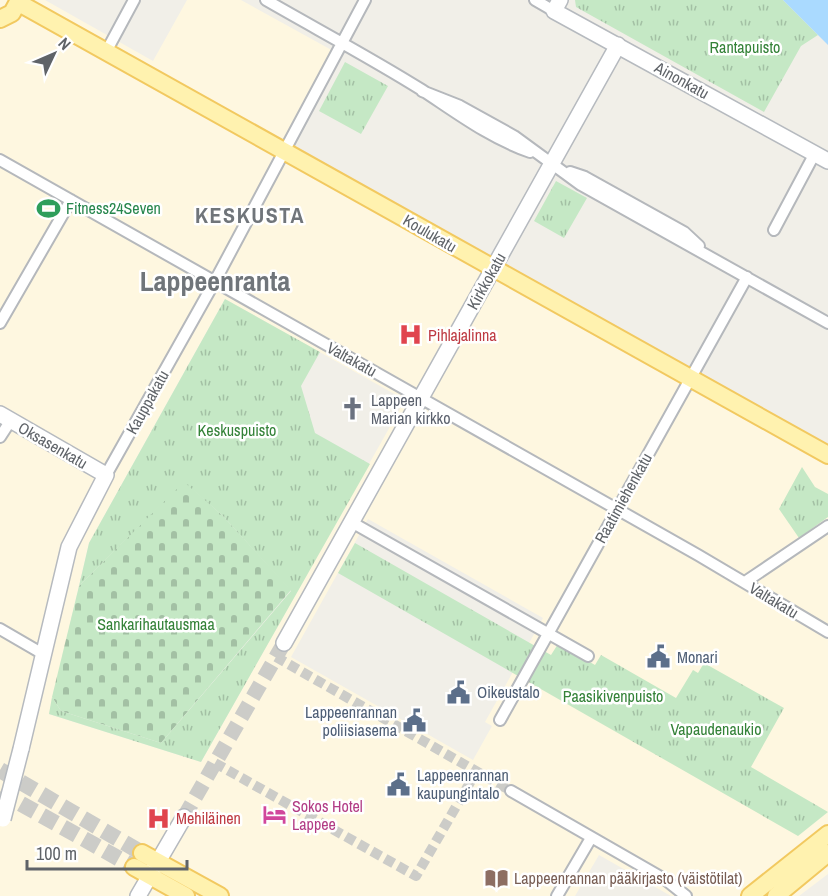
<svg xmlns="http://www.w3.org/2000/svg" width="828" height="896" viewBox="0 0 828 896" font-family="'Archivo Narrow',sans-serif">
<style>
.commercial{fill:#fef7e0;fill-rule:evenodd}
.cemetery{fill:url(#cemetery-stones)}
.park{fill:url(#park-tufts)}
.water{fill:#aadaff}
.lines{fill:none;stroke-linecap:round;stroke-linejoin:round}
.street-tunnel{stroke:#ccccc8;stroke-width:10;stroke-dasharray:10 5;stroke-linecap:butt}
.secondary-tunnel{stroke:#ccccc8;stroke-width:15;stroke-dasharray:15 8;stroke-linecap:butt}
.primary-tunnel{stroke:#ccccc8;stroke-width:16;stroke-dasharray:16 8;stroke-linecap:butt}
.street-casing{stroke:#b5b8bc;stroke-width:14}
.secondary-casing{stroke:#b6babf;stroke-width:18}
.primary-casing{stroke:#f2c960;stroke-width:20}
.street{stroke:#fff;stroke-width:10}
.secondary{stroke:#fff;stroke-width:15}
.primary{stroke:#fff2af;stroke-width:16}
.secondary-bridge-casing{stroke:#b6babf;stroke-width:18;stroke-linecap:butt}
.secondary-bridge{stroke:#fff;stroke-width:15}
.labels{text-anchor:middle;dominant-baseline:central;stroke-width:5;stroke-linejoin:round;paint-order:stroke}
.park-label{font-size:16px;fill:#348238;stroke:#fff}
.street-label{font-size:16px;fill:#5f6368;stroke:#fff}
.leisure-label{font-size:16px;fill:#27864d;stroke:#fff;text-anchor:start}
.health-label{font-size:16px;fill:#be3a42;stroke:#fff;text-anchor:start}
.worship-label{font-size:16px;fill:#5b616d;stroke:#fff;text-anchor:start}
.service-label{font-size:16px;fill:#4e5e75;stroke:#fff;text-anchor:start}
.hotel-label{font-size:16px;fill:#b23c85;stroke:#fff;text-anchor:start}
.education-label{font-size:16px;fill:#785e54;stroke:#fff;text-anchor:start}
.district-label{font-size:22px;font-weight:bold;letter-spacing:1.5px;fill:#70757a;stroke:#fff}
.town-label{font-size:28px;font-weight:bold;fill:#70757a;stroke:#fff}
</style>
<defs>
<pattern id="cemetery-stones" width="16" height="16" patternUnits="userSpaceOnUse" patternTransform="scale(1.5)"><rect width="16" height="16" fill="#c5e8c5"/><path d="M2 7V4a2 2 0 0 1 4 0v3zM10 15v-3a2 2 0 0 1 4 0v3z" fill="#a3c0a4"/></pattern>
<pattern id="park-tufts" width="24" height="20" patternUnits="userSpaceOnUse" patternTransform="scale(1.5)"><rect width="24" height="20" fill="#c5e8c5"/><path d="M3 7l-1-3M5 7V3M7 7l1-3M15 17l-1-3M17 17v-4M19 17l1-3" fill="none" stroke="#a3c0a4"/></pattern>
</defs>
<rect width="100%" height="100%" fill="#f1efe8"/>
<path class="commercial" d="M0,0h45l108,61 34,-61h54l96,53 -52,98 543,304v419l-29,22h-128l-72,-41 -24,41h-575zM225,299l180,101 -204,362 -152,-48 40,-171zM368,519l175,99 -58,104 7,4 -19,34 -182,-103z"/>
<path class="cemetery" d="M184,481l39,35 68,74 -130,153 -100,-32 -9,-14 27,-111z"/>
<path class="park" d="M575,0h208l35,35 -17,11 -37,66 -188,-105z
M345,62l43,24 -27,48 -42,-23z
M556,181l31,17 -23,40 -30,-17z
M225,299l95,53 -19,34 14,47 55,31 -169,298 -152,-48 3,-17 9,14 100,32 130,-152 -68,-75 -39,-34 -105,104 10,-43z
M802,467l13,20 13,7v23l-29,21 -20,-29z
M355,543l196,112 7,-11 37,21 6,-10 75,43 17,-28 5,3 6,-10 80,45 -33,59 77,45 -30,24 -460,-263z"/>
<path class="water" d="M783,0h45v45z"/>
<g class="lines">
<path class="street-tunnel" d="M276,657l235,134
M215,763l201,113 60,-104"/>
<path class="secondary-tunnel" d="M184,817l100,-174"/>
<path class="primary-tunnel" d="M0,770l142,83
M0,792l134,75"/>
<defs>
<path id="street" d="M266,0c52,30 105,58 156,90 35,23 68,48 108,62
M535,0l19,11
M106,52l28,-52
M422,91l38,15 54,30 67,49 247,138
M0,160l698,395 130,77
M570,172l15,5 99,55 15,14
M774,230l41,-77
M0,323l71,-123
M0,437l11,-17
M106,475l109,-194 150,-281
M353,523l235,133
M745,582l83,-56
M0,629l43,25
M500,720l247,-443
M511,791l155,89 20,16
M557,896l34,-58"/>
<path id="secondary" d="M560,0l-6,11 274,150
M0,414l106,61 -37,72 -48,202
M284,643l334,-598
M138,896l46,-79"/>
<path id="primary" d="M19,3l809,452
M0,19l12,-6 7,-13
M142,853l78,43
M134,867l52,29
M750,896l78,-62
M776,896l52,-43"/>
</defs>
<use href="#street" class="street-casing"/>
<use href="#secondary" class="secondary-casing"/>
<use href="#primary" class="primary-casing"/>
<use href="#street" class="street"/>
<use href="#secondary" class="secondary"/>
<use href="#primary" class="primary"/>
<defs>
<path id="secondary-bridge" d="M3,819l18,-70"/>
</defs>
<use href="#secondary-bridge" class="secondary-bridge-casing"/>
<use href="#secondary-bridge" class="secondary-bridge"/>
</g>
<defs>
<symbol id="stadium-bare" viewBox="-9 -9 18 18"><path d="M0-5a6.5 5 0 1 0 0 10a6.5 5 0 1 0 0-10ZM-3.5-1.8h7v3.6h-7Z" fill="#2e9e5b" stroke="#fff" stroke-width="2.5" paint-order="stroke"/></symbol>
<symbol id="hospital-bare" viewBox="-9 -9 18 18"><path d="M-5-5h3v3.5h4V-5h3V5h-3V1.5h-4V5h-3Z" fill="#e0444e" stroke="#fff" stroke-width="2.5" paint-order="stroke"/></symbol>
<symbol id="church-bare" viewBox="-9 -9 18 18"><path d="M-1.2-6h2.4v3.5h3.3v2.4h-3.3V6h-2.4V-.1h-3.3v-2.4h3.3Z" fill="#6b7280" stroke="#fff" stroke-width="2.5" paint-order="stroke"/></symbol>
<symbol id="civic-bare" viewBox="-9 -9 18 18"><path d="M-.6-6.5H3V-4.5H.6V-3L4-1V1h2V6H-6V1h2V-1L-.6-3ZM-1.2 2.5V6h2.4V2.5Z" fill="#5c6f8a" stroke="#fff" stroke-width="2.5" paint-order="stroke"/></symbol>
<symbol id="hotel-bare" viewBox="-9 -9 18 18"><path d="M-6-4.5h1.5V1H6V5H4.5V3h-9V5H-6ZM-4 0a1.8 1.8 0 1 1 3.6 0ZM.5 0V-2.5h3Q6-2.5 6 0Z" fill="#d1479c" stroke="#fff" stroke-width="2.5" paint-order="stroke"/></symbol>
<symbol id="library-bare" viewBox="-9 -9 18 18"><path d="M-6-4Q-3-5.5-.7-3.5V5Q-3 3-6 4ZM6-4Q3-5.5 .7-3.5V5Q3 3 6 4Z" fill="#8d6e63" stroke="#fff" stroke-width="2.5" paint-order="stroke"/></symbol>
</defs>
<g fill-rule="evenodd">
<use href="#stadium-bare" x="32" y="192" width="33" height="33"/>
<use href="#hospital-bare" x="394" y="318" width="33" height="33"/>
<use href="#church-bare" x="336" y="392" width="33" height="33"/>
<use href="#civic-bare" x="642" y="640" width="33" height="33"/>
<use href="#civic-bare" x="442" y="676" width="33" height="33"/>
<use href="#civic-bare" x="398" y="704" width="33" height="33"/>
<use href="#civic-bare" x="382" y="768" width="33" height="33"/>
<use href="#hotel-bare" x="258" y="798" width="33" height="33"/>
<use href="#hospital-bare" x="142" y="802" width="33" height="33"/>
<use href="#library-bare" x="480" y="862" width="33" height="33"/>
</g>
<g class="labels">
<g class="park-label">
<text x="745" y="47">Rantapuisto</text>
<text x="237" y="430">Keskuspuisto</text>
<text x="156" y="624">Sankarihautausmaa</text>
<text x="613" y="696">Paasikivenpuisto</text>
<text x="716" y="729">Vapaudenaukio</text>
</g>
<g class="street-label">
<text transform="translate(682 80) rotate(29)">Ainonkatu</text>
<text transform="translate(430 233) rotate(30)">Koulukatu</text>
<text transform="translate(486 281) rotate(-61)">Kirkkokatu</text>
<text transform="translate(352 359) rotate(29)">Valtakatu</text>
<text transform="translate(147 402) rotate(-61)">Kauppakatu</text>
<text transform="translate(53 445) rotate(30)">Oksasenkatu</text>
<text transform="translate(623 498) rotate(-61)">Raatimiehenkatu</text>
<text transform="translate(774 600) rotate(31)">Valtakatu</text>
</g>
<g class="leisure-label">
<text x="66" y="208">Fitness24Seven</text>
</g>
<g class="health-label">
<text x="428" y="335">Pihlajalinna</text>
<text x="176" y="818">Mehiläinen</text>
</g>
<g class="worship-label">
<text x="371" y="400">Lappeen<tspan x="371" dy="18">Marian kirkko</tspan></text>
</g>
<g class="service-label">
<text x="677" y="657">Monari</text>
<text x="477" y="692">Oikeustalo</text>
<text x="397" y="712" text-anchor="end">Lappeenrannan<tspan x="397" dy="18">poliisiasema</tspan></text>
<text x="417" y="775">Lappeenrannan<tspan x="417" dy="18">kaupungintalo</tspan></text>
</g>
<g class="hotel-label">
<text x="292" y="806">Sokos Hotel<tspan x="292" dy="18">Lappee</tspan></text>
</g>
<g class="education-label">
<text x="514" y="878">Lappeenrannan pääkirjasto (väistötilat)</text>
</g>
<g class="district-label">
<text x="250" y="215">KESKUSTA</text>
</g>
<g class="town-label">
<text x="215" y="281">Lappeenranta</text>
</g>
</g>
<g transform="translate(54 54) rotate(46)" stroke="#ffffff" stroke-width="4.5" paint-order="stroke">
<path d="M0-4.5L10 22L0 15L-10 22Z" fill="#5f6368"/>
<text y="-9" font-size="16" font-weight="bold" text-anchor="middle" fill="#5f6368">N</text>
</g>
<path d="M27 860v9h160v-9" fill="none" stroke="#5f6368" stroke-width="3"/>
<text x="36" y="860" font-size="18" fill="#5f6368" stroke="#ffffff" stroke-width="4.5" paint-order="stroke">100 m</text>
</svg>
